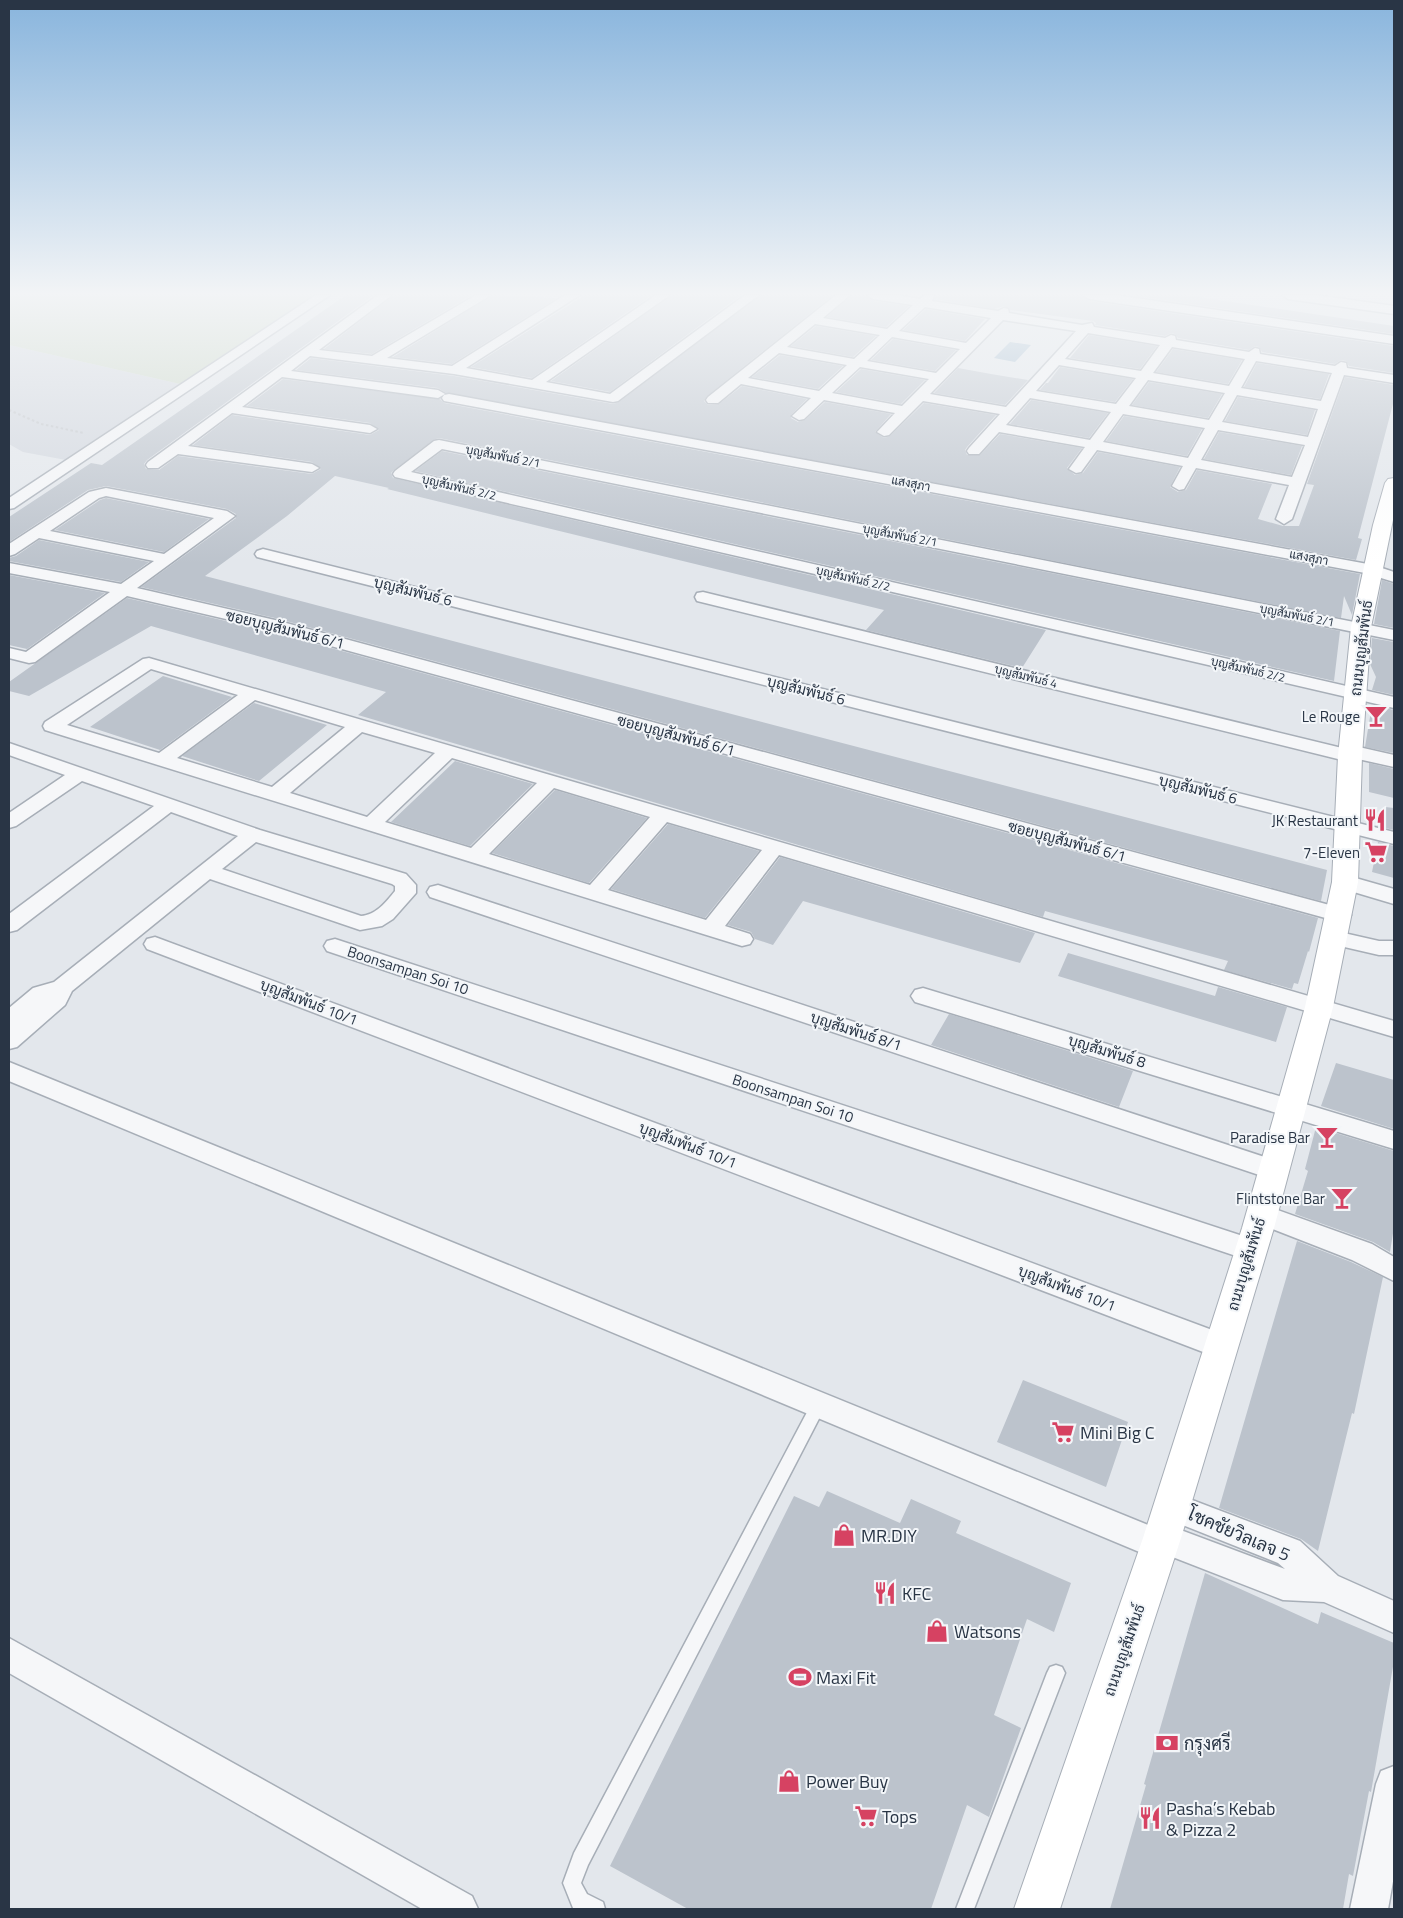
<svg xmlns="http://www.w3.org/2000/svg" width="1403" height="1918" viewBox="0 0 1403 1918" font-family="'Titillium Web',Sarabun,sans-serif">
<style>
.built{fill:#d1d6de}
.green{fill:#c9d6c3}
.water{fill:#9cb7cd}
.building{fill:#bcc3cc}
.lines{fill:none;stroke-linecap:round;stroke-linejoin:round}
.lane-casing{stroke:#a7aeb7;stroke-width:3}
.street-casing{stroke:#a7aeb7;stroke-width:3}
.secondary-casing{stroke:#a7aeb7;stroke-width:2}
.path{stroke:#c1c5ca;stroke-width:2;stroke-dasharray:2.5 2.5;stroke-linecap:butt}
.lane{fill:#f6f7f9;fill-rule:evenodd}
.street{fill:#f6f7f9;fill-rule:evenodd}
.secondary{fill:#fff;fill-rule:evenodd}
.labels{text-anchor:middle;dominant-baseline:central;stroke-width:4;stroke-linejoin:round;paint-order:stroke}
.far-street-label{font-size:12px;fill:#293545;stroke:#f3f6f9}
.street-label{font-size:15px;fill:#293545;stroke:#f3f6f9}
.poi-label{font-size:15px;fill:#293545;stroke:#f3f6f9;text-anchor:end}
.near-poi-label{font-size:18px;fill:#293545;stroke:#f3f6f9;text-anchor:start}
.near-street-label{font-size:18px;fill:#293545;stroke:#f3f6f9}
</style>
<rect width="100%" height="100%" fill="#e3e7ec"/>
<path class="built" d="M9,345l171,39 -114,76 -43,-8 -14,-8z"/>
<path class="green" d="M9,295h305l-134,89 -171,-39z"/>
<path class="water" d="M1010,342l21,3 -16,17 -21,-4z"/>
<path class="building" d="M346,295h28l-227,165 -3,4 2,5 13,1 19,-14 134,18 9,-5 -9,-7 -119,-17 39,-30 138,20 9,-5 -9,-7 -123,-17 36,-27 157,20 4,4 916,171 -8,41 -8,-19 -3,22 -902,-180 -6,2 -39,30 -3,3 2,5 653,152 -24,38 -156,-38 18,-20 -497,-121 2,-1 -54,-12 -48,40 -82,60 1122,294 -6,31 -1046,-283 -134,-31 95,-69v-4l-9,-5 -121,-23 -18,4 -79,52v-25l82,-54 11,2z
M394,295h78l-100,59 -48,-5z
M493,295l64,3 -105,66 -59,-7z
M585,295h67l-120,83 -61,-11z
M672,295h69l-131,97 -59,-11z
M761,295h72l-126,101 -3,5 4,4 11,-1 23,-18 65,13 -16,16v3l7,4 7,-2 20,-18 66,12 -16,18 9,6 6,-2 34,-33 72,12 -29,32 -2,3 2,5h13l20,-21 82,14 -15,20 8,7 8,-2 15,-21 82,15 -10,20 8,5 8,-2 11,-20 75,14 -14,35 25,7h16l15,-41 -7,-1 38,-107 49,8v15l-36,138 4,1 -6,21 -910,-167 -8,-5 -142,-18 15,-12 143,18 159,28 6,-2z
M852,295h13l8,6 36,5 -23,21 -59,-10z
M936,295h145l8,6 305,45v27l-45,-7 -3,-5 -5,-1 -6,4 -73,-12 -3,-5 -4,-1 -6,4 -71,-12 -3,-4 -4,-1 -6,3 -70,-11 1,-2 -3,-2 -83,-11 -6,-4 -10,3 -60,-10z
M1130,295h55l209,31v8z
M926,309l59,10 -20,22 -62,-11z
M816,326l60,10 -23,21 -62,-11z
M1089,335l68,11 -17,23 -70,-11z
M893,339l63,11 -21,21 -64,-11z
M1173,349l69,11 -14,24 -72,-12z
M780,355l63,11 -25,23 -66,-12z
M1257,363l72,11 -9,25 -76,-12z
M1060,367l73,12 -18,23 -75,-12 6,-7h2z
M958,368l33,6 37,6 -23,25 -71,-12z
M861,369l64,11 -24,24 -65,-12z
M1149,382l73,12 -14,24 -76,-13z
M1238,397l77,13 -8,25 -82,-14z
M1031,400l77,13 -19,25 -79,-14z
M1124,416l78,13 -15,27 -81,-15z
M1219,432l83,14 -11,29 -87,-16z
M442,451l898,180 -6,50 -919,-210z
M106,498l103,21 -45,33 -109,-22 45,-30z
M39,540l110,22 -28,20 -112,-21v-3l7,-2z
M9,575l96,18 -78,56 -18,-4z
M1382,580l12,4v44l-20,-4z
M127,598l138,32 1053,288 -9,34 -1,-1 -10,33 -4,-1 -2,6 -68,-19 4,-9 -183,-50 -2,6 -685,-202 28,-23 -235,-66 -122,70 -20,-5v-9z
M1372,638l22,4v53l-22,-5 4,-13 -6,-13z
M163,676l69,21 -72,53 -70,-23z
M254,703l73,22 -68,56 -77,-25z
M1372,705l22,5v43l-29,-6z
M455,761l78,23 -63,62 -79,-24z
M1369,763l25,6v29l-25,-6z
M555,790l92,28 -58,65 -97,-30z
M1385,807l9,1v22l-13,-3z
M668,824l91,27 -54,67 -94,-29z
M1378,842l16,4v32l-22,-6z
M780,857l255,76 -15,30 -217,-62 -30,44 -18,-6 -4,-7 -23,-7z
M1068,953l147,43 3,-9 69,20 -11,35 -218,-66z
M949,1014l184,57 -14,36 -188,-62z
M1336,1063l58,17v49l-73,-23z
M1316,1127l78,24v76l-4,25 -17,-10 -78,-28 13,-43 -3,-2z
M1297,1241l54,21 32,15 -29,137 -2,-1 -34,138 -17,-12 -82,-31z
M1023,1380l105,42 -22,65 -109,-45z
M827,1491l73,32 11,-24 50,22 -5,12 115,50 -17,49 -27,-13 -33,96 27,13 -32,89 -22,-12 -36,104h-243l-78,-43 184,-370 25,11z
M1205,1573l113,51 3,-12 73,31v18l-23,131 -2,-1 -16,85 -4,-2 -6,35h-233l36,-124 -2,-1z"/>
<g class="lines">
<defs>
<path id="lane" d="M819,1398l5,1 2,5 -2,5 -236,456 -7,18 6,11 16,8 2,7h-29l-3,-1 -10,-25 11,-30 240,-454z
M1056,1665l6,2 3,6 -91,236h-18l91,-236 3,-6z"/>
<path id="street" d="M316,295h14l-316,213 -5,1v-11z
M378,295h14l-73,55 53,6 104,-61h15l-104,63 65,8 113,-71h15l-114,73 66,12 124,-85h14l-124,87 64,12 135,-99h14l-141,106 -5,1 -159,-28 -144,-18 -19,15 147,19 7,4 -7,4 -156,-21 -40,30 128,18 7,4 -7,4 -138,-20 -44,33 124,18 7,4 -7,4 -134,-18 -20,14h-10l-2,-3 2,-3z
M836,295h14l-27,23 64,11 26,-24 -40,-6 -6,-4h30l23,4 4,-4h10l-2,6 66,10 6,-3 4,1 1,4 73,12 10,-2 2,4 71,11 6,-3 4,1 1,4 73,12 6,-4 4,1 1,5 75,12 6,-4 5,1 1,5 47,7v8l-50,-8 -52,144 -8,5 -8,-5 13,-34 -93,-17 -12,21 -5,1 -7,-4 11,-20 -86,-16 -16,22 -5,1 -7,-4 16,-22 -86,-15 -20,22h-10l-2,-3 2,-3 31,-34 -77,-13 -34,34 -5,1 -7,-4 18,-19 -71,-13 -20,19 -5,1 -7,-4 19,-18 -70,-14 -23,19h-10l-2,-3 2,-3zM925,307l66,11 -25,25 -67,-12zM1003,320l73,11 -70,76 -76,-13zM815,324l65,11 -26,24 -67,-12zM1088,333l72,12 -19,26 -76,-12zM892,337l68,12 -24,24 -69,-12zM1172,347l73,12 -16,27 -76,-13zM779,353l68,12 -28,26 -71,-13zM1256,361l76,12 -11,28 -80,-13zM1059,365l77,13 -20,26 -80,-13zM860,367l69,12 -27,27 -70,-13zM1148,380l77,13 -16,27 -80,-14zM1237,395l81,14 -10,28 -86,-15zM1030,398l81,14 -21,28 -84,-15zM1123,414l82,14 -17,30 -85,-16zM1218,430l87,15 -13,32 -91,-17z
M1083,295h32l279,41v8l-305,-45z
M1282,295h34l78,11v8l-106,-15z
M449,394l924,171 21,7v10l-29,-9 -921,-172 -2,-3 2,-3z
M439,440l955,190v10l-952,-191 -31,23 983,225v11l-999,-231 -2,-3 2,-3 39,-30z
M106,488l121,23 8,5 -98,72 138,32 1073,290 3,5 -3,5 -8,2 -1075,-294 -138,-32 -92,66 -6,1 -20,-5v-10l17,4 84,-60 -101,-19v-10l112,21 33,-23 -115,-23 -24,16 -6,2v-12l80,-52zM106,496l108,22 -50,36 -114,-23 49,-33z
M263,549l1131,283v12l-1137,-287 -2,-3 2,-3z
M703,592l639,156 8,-3 44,10v12l-36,-8 -8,3 -653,-161 -2,-4 2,-4z
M149,658l1245,363v16l-615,-182 -54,71 25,8 3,5 -3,5 -8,2 -697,-216 -2,-4 2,-4 98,-63zM151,669l87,26 -79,58 -92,-28zM255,700l90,27 -73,60 -95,-29zM362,732l73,21 -68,64 -77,-24zM452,758l85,25 -66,65 -86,-26zM554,788l96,29 -60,68 -101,-31zM667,822l95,28 -56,70 -98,-30z
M9,743l251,87 146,44 10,11v8l-23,26 -11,7 -22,4 -150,-51 -138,112 -7,14 -48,42 -8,2v-41l24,-20 21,-6 184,-146 -67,-24 -154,118 -8,2v-18l145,-108 -72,-25 -66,45 -7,2v-15l56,-38 -56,-20zM256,842l136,42 3,2v5c-9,11 -19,24 -34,25l-139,-47z
M1345,875l49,14v15l-57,-17 -3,-5 3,-5z
M438,885l845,278 4,7 -4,7 -9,3 -9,-3 -835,-280 -3,-5 3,-5z
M1335,931l44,10h15v14h-15l-52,-12 -3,-5 3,-5z
M155,937l1076,400 4,9 -4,9 -10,3 -10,-3 -1064,-406 -3,-5 3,-5z
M335,939l926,303 4,8 -4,8 -10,3 -924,-310 -3,-5 3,-5z
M923,988l471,143v18l-479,-147 -4,-6 4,-6z
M9,1062l1144,465 9,-4 123,46 -7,-6 -118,-47 -5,-10 5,-10 11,-4 129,49 38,35 56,25v32l-70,-31 -41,-2 -113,-44 -10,4 -11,-4 -1140,-475z
M1261,1204l111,40 22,13v24l-42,-21 -100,-39 -4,-7 4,-7z
M9,1638l463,258 6,13h-56l-413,-236z
M1394,1766v110l-6,33h-38l26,-125 5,-13z"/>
<path id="secondary" d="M1394,478v37l-23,112 -9,129 -4,126 -25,125 -59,221 -93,310 -121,371h-46l129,-371 99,-310 63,-221 27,-125 6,-126 13,-129 22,-102 12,-42 3,-4z"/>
</defs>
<use href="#lane" class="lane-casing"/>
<use href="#street" class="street-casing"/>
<use href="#secondary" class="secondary-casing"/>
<path class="path" d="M9,410l32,14 43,9"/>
<use href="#lane" class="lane"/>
<use href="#street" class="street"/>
<use href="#secondary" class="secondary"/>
</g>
<linearGradient id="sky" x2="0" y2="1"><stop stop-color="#89b5dd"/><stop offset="0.52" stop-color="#f2f4f6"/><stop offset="1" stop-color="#f2f4f6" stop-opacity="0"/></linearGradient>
<rect width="1403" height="564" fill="url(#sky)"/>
<defs>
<symbol id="bar-bare" viewBox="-9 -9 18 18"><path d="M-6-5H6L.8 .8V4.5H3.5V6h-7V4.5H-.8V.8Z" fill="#d64262" stroke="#f3f6f9" stroke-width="2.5" paint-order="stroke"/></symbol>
<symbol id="restaurant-bare" viewBox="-9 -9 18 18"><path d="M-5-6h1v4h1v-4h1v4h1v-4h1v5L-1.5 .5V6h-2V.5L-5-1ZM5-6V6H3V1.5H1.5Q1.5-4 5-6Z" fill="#d64262" stroke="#f3f6f9" stroke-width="2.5" paint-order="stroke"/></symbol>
<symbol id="supermarket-bare" viewBox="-9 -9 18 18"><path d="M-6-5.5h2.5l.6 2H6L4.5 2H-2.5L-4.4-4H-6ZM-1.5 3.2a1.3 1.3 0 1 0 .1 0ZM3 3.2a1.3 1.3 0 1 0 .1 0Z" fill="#d64262" stroke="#f3f6f9" stroke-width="2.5" paint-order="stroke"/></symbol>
<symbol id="shop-bare" viewBox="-9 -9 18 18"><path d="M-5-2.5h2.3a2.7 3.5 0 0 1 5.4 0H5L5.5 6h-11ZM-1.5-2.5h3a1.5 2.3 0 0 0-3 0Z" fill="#d64262" stroke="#f3f6f9" stroke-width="2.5" paint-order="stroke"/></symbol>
<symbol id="stadium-bare" viewBox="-9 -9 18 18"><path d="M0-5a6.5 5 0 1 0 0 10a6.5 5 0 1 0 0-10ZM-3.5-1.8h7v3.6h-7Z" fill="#d64262" stroke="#f3f6f9" stroke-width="2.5" paint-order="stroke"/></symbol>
<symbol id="bank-bare" viewBox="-9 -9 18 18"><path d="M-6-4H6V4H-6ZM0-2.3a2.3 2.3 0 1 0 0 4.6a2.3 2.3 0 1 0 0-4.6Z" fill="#d64262" stroke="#f3f6f9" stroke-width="2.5" paint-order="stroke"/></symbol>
</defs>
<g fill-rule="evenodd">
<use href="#bar-bare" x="1360" y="700" width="32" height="32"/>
<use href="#restaurant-bare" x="1359" y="804" width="32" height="32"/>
<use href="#supermarket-bare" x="1360" y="836" width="32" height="32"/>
<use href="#bar-bare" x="1311" y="1121" width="32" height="32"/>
<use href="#bar-bare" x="1326" y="1182" width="32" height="32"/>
<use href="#supermarket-bare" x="1047" y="1416" width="32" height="32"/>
<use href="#shop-bare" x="828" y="1519" width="32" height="32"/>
<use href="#restaurant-bare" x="869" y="1577" width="32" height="32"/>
<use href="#shop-bare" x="921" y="1615" width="32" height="32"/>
<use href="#stadium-bare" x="784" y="1661" width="32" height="32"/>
<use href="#bank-bare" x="1151" y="1727" width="32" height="32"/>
<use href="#shop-bare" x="773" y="1765" width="32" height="32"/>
<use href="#supermarket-bare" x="850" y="1800" width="32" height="32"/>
<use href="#restaurant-bare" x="1134" y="1802" width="32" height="32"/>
</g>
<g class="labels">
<g class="far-street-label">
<text transform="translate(503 456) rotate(11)">บุญสัมพันธ์ 2/1</text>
<text transform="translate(911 483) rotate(11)">แสงสุภา</text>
<text transform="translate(459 487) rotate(13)">บุญสัมพันธ์ 2/2</text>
<text transform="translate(900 535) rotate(11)">บุญสัมพันธ์ 2/1</text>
<text transform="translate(1309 557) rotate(11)">แสงสุภา</text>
<text transform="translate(853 578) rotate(13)">บุญสัมพันธ์ 2/2</text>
<text transform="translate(1297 615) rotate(11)">บุญสัมพันธ์ 2/1</text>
<text transform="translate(1248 669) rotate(13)">บุญสัมพันธ์ 2/2</text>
<text transform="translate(1026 676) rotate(14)">บุญสัมพันธ์ 4</text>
</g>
<g class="street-label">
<text transform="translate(413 591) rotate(14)">บุญสัมพันธ์ 6</text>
<text transform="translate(285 629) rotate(14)">ซอยบุญสัมพันธ์ 6/1</text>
<text transform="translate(1361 648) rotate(-83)">ถนนบุญสัมพันธ์</text>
<text transform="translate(806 690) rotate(14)">บุญสัมพันธ์ 6</text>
<text transform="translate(676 735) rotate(15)">ซอยบุญสัมพันธ์ 6/1</text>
<text transform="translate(1198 789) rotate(14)">บุญสัมพันธ์ 6</text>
<text transform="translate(1067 841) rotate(15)">ซอยบุญสัมพันธ์ 6/1</text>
<text transform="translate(408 970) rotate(18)">Boonsampan Soi 10</text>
<text transform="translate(309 1002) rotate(21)">บุญสัมพันธ์ 10/1</text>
<text transform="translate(856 1031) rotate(18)">บุญสัมพันธ์ 8/1</text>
<text transform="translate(1107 1051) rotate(17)">บุญสัมพันธ์ 8</text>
<text transform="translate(793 1098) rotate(18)">Boonsampan Soi 10</text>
<text transform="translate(688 1145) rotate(21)">บุญสัมพันธ์ 10/1</text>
<text transform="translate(1246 1264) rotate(-73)">ถนนบุญสัมพันธ์</text>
<text transform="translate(1067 1288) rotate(21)">บุญสัมพันธ์ 10/1</text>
<text transform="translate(1124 1650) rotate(-71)">ถนนบุญสัมพันธ์</text>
</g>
<g class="poi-label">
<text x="1360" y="716">Le Rouge</text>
<text x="1358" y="820">JK Restaurant</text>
<text x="1360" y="852">7-Eleven</text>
<text x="1310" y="1137">Paradise Bar</text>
<text x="1325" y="1198">Flintstone Bar</text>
</g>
<g class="near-poi-label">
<text x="1080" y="1432">Mini Big C</text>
<text x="861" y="1535">MR.DIY</text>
<text x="902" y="1593">KFC</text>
<text x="954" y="1631">Watsons</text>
<text x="816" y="1677">Maxi Fit</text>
<text x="1184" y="1743">กรุงศรี</text>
<text x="806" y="1781">Power Buy</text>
<text x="1166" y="1808">Pasha’s Kebab<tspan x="1166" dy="21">&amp; Pizza 2</tspan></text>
<text x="882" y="1816">Tops</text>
</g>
<g class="near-street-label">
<text transform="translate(1239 1534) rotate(23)">โชคชัยวิลเลจ 5</text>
</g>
</g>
<rect width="1403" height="1918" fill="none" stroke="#293545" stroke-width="20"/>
</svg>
